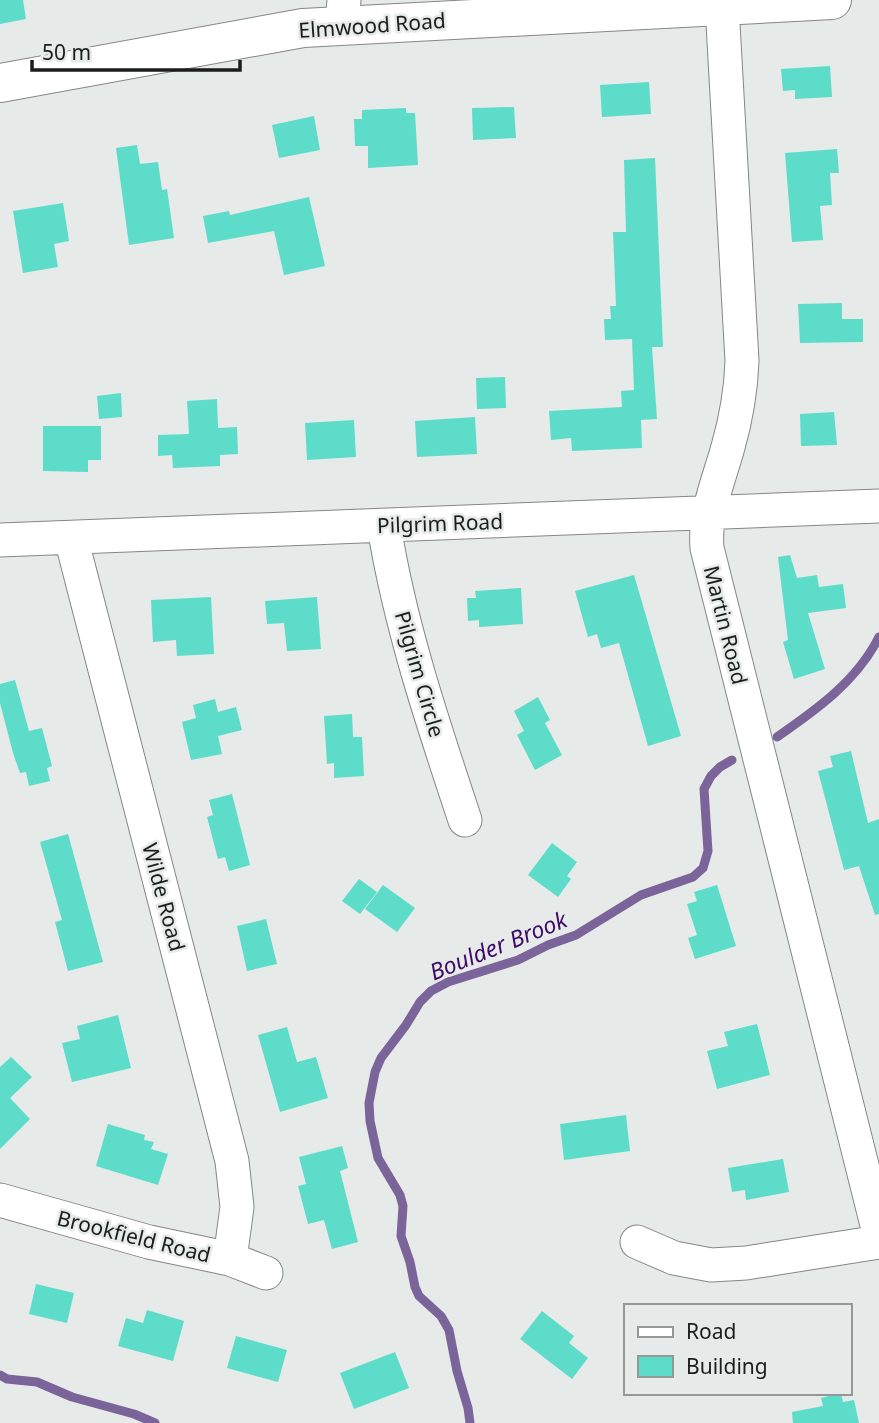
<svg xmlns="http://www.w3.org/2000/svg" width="879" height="1423" viewBox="0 0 879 1423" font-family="'Noto Sans',sans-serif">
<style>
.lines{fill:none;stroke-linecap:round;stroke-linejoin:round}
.stream{stroke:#7b6499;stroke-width:9}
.building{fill:#5ddcca}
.minor-casing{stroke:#838786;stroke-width:35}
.tertiary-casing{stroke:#838786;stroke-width:40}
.minor{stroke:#fff;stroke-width:33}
.tertiary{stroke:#fff;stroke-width:38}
.labels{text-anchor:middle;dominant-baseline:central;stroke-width:5;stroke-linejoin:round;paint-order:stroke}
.street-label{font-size:21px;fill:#1b1d1c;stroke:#e6eae9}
.water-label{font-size:23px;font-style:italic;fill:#3e0967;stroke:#e6eae9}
</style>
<rect width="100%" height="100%" fill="#e6eae9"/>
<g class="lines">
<path class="stream" d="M777,737c39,-27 80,-56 102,-100
M0,1375l7,4 30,3 35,15 62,17 21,9
M470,1423l-2,-15 -11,-37 -8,-41 -8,-14 -22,-20 -4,-9 -5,-25 -9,-26 2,-30 -3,-11 -22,-37 -8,-37 -1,-18 6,-31 6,-14 25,-33 14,-23 11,-11 17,-9 70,-22 30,-15 28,-10 65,-40 52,-18 10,-9 5,-17 -4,-62 7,-13 9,-9 12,-7"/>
</g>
<path class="building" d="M0,0h23l3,19 -26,5z
M830,66l2,31 -37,2v-9l-12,1 -2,-22z
M649,82l2,32 -49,3 -2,-32z
M514,107l2,31 -43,2 -1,-32z
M406,108v5h9l3,52 -50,3v-22h-13l-1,-27h8v-9z
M314,116l6,34 -41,8 -7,-33z
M137,145l3,19 18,-2 4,28 5,-1 7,49 -45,7 -13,-97z
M837,149l2,24h-9l2,32 -12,1 3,34 -31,2 -7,-89z
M655,158l8,189h-11l5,72 -16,1 1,28 -70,3 -1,-13 -20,2 -2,-29 73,-4 -1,-16 13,-1 -2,-51 -27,1 -1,-21h7l-1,-13h6l-3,-74h13l-2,-72z
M309,197l16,69 -41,9 -10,-44 -66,12 -5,-27 26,-5 1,4z
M63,203l6,38 -15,3 4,23 -35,6 -10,-62z
M842,303v16h21v23l-63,1 -2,-39z
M505,377l1,31 -29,1 -1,-31z
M121,393l1,24 -23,2 -2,-23z
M217,399l1,29 19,-1 1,27 -18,1v11l-47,2 -1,-13 -14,1v-21l31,-1 -2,-33z
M834,412l3,33 -36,1 -1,-32z
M475,417l2,37 -60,3 -2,-36z
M354,420l2,37 -49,3 -2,-37z
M43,426h58v34h-13v12l-45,-1z
M790,555l7,23 20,-3 2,12 24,-3 3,24 -38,5 17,56 -31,10 -11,-37 5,-2 -10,-83z
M634,575l47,161 -33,10 -29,-103 -18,5 -4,-14 -9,3 -13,-46z
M521,588l2,36 -44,3v-7l-11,1 -1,-23h9l-1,-7z
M211,597l3,57 -37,2 -1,-16 -23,2 -2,-42z
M317,597l4,52 -34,2 -3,-28 -17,1 -2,-23z
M15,680l14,51 13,-3 10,38 -5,2 3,13 -21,5 -3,-14 -6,1 -7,-20 -13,-50v-19z
M538,697l12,23 -5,3 17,32 -27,15 -18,-35 7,-4 -10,-20z
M215,699l3,13 18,-5 6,23 -24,6 4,18 -31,6 -9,-38 14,-4 -3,-13z
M352,714l1,23h9l2,39 -30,2v-15l-7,1 -3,-48z
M851,751l17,72 11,-4v95l-4,1 -16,-49 -15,4 -26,-99 15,-4 -3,-11z
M232,794l18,71 -21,6 -4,-14 -7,2 -11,-42 6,-2 -4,-15z
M68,834l35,128 -35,9 -13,-49 7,-2 -22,-78z
M552,843l25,19 -10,14 4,3 -13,18 -30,-22z
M359,879l18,13 -17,22 -18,-13z
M383,885l32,23 -18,24 -32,-23z
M717,885l19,61 -41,13 -7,-21 9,-3 -10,-31 10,-3 -3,-9z
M266,919l11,45 -30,7 -10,-45z
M118,1015l13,53 -59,14 -10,-39 18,-4 -3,-13z
M757,1024l13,51 -53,14 -10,-38 21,-5 -4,-14z
M287,1027l10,35 19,-5 12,41 -48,14 -22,-77z
M11,1057l21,20 -22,21 20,21 -30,30v-82z
M626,1115l4,36 -66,9 -4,-36z
M108,1124l37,11 -1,5 10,2 -3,7 17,5 -10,31 -62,-19z
M342,1146l6,22 -8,3 18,71 -26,7 -8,-29 -16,4 -10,-38 8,-2 -7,-27z
M783,1159l6,33 -43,8 -1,-10 -13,2 -4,-24z
M36,1284l38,9 -7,30 -38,-9z
M147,1310l37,11 -11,40 -55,-15 8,-28 17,5z
M542,1311l32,25 -5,7 19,15 -16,21 -52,-40z
M236,1336l51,14 -9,32 -51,-14z
M395,1352l14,36 -55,21 -14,-36z
M841,1393l2,9 11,-2 5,23h-66l-1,-11 31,-6 -2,-8z"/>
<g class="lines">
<defs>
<path id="minor" d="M722,6l20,355c-1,29 -6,58 -14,86 -9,33 -24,66 -21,101l172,685
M342,25l2,-25
M384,526c16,100 49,198 81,294
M71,538l161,623 5,46 -7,52
M0,540l879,-34
M0,1200l149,42 81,17 36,14
M637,1242l37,16 37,7 35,-2 133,-21"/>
<path id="tertiary" d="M0,83l303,-55 529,-28"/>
</defs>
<use href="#minor" class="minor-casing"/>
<use href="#tertiary" class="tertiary-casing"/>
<use href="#minor" class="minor"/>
<use href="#tertiary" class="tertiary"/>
</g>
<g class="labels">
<g class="street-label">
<text transform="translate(372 25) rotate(-4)">Elmwood Road</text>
<text transform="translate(440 523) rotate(-2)">Pilgrim Road</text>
<text transform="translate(726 625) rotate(76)">Martin Road</text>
<text transform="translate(420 674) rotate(74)">Pilgrim Circle</text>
<text transform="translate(164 897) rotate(75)">Wilde Road</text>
<text transform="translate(134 1236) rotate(14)">Brookfield Road</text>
</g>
<g class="water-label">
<text transform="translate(498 945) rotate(-22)">Boulder Brook</text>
</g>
</g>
<rect x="624" y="1304" width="228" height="91" fill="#e6eae9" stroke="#959897" stroke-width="2"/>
<rect x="638" y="1327" width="35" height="10" fill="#ffffff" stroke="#959897" stroke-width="2"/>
<text x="686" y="1339" font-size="21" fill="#1b1d1c">Road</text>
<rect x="638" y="1356" width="35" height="21" fill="#5ddcca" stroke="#959897" stroke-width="2"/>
<text x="686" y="1374" font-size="21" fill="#1b1d1c">Building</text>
<path d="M32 60v10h208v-10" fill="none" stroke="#1b1d1c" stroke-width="3.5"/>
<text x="42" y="60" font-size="21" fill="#1b1d1c" stroke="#e6eae9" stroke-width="5" paint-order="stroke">50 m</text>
</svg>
